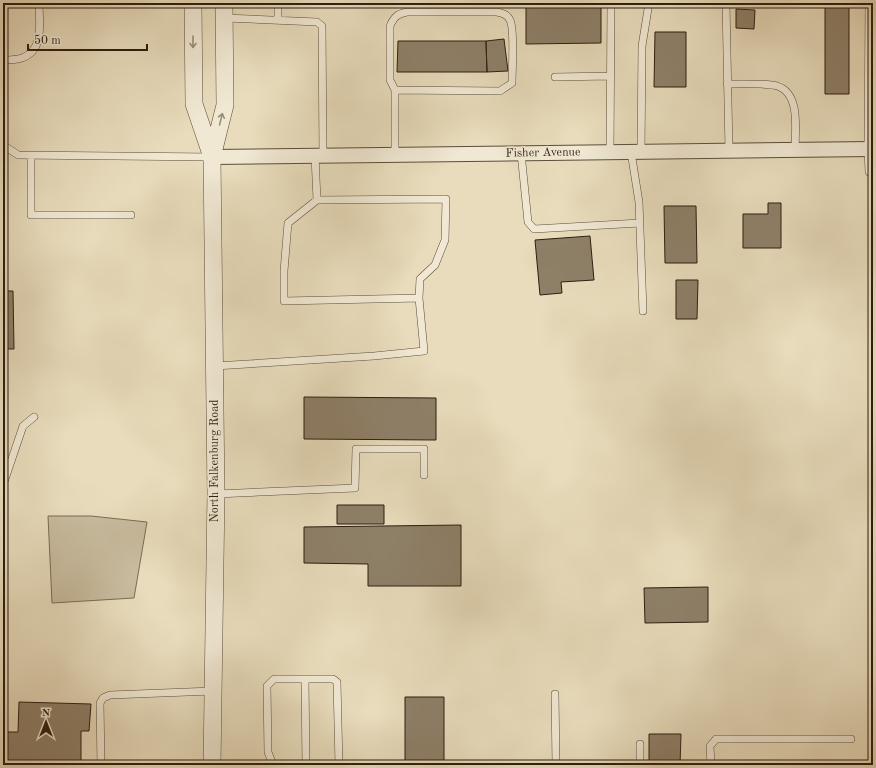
<svg xmlns="http://www.w3.org/2000/svg" width="876" height="768" viewBox="0 0 876 768" font-family="'Old Standard TT',serif">
<style>
.green{fill:#c8bc9f;stroke:#7a6c57}
.building{fill:#8e8069;stroke:#2d1d0f}
.lines{fill:none;stroke-linecap:round;stroke-linejoin:round}
.service-casing{stroke:#5c4d3a;stroke-width:8}
.minor-casing{stroke:#5c4d3a;stroke-width:16}
.tertiary-casing{stroke:#5c4d3a;stroke-width:18}
.service{stroke:#f0e8d3;stroke-width:7}
.minor{stroke:#f0e8d3;stroke-width:14}
.tertiary{stroke:#f0e8d3;stroke-width:17}
.oneway{stroke:#988d7b}
.labels{text-anchor:middle;dominant-baseline:central;stroke-width:3;stroke-linejoin:round;paint-order:stroke}
.street-label{font-size:12px;fill:#2d1d0f;stroke:#f0e8d3}
</style>
<rect width="100%" height="100%" fill="#e8dcbc"/>
<filter id="stains"><feTurbulence type="fractalNoise" baseFrequency=".005" numOctaves="4"/><feColorMatrix values="0 0 0 0 .2 0 0 0 0 .09 0 0 0 0 .02 0 0 0 .5 -.17"/></filter>
<radialGradient id="worn" r=".72"><stop offset=".6" stop-color="#630" stop-opacity="0"/><stop offset="1" stop-color="#630" stop-opacity=".3"/></radialGradient>
<path class="green" d="M48,516h43l56,6 -13,76 -82,5z"/>
<path class="building" d="M526,3h75v40l-75,1z
M825,3h24v91h-24z
M736,9l19,1 -1,19 -18,-1z
M655,32h31v55h-32z
M504,39l4,32 -21,1 -1,-31z
M398,41h88l1,31h-90z
M768,203h13v45h-38v-34h25z
M664,206h32l1,57h-32z
M590,236l4,44 -33,2 1,11 -22,2 -5,-55z
M676,280h22l-1,39h-21z
M3,291h10l1,58h-11z
M304,397l132,1v42l-132,-1z
M337,505h47v19h-47z
M461,525v61h-93v-22l-64,-1v-36z
M708,587v35l-63,1 -1,-35z
M405,697h39v68h-39z
M19,702l72,2 -2,27h-8v31l9,1v2h-87v-33h15z
M649,734h32l-1,31h-31z"/>
<g class="lines">
<defs>
<path id="service" d="M726,3l3,148
M869,3l-1,146 1,23 4,3
M225,18l92,4 5,4 1,129
M278,20v-17
M3,60c6,0 13,0 19,-2 23,-8 17,-36 17,-55
M555,77l55,-1
M727,84c11,0 42,-1 50,2 24,7 18,45 18,64
M395,90l105,1 12,-8c0,-13 3,-53 -2,-63 -3,-6 -8,-7 -13,-8h-90c-10,2 -13,5 -17,14v54l5,10v65
M3,145l15,10 194,2
M631,152l8,50 4,109
M641,152l1,-106 6,-37
M521,153l7,69 6,7 106,-6
M610,153l1,-150
M31,155v60h100
M315,156l2,44
M215,366l159,-10 50,-5 -5,-53 1,-19 15,-14 10,-25 1,-41 -129,1 -29,23 -4,48v30l135,-3
M3,485l20,-59 11,-9
M216,494l139,-6 1,-39h68v26
M305,679l1,86
M555,694l1,71
M640,744v21
M101,765l-1,-62 3,-5 7,-3 103,-4
M273,765l-5,-13 -1,-66 7,-7h59l4,3 2,83
M711,765l-1,-19 6,-7h135"/>
<path id="minor" d="M212,157l661,-8"/>
<path id="tertiary" d="M193,3l1,101 18,53
M212,765l4,-271 -4,-337 13,-52 -1,-102"/>
</defs>
<use href="#service" class="service-casing"/>
<use href="#minor" class="minor-casing"/>
<use href="#tertiary" class="tertiary-casing"/>
<use href="#service" class="service"/>
<use href="#minor" class="minor"/>
<use href="#tertiary" class="tertiary"/>
</g>
<defs><path id="oneway-shaft" d="M-6 0H5M1.5-3L5.5 0L1.5 3" fill="none" stroke-width="1.6" stroke-linecap="round" stroke-linejoin="round"/></defs>
<g class="oneway">
<use href="#oneway-shaft" transform="translate(193 42) rotate(90)"/>
<use href="#oneway-shaft" transform="translate(221 119) rotate(-76)"/>
</g>
<g class="labels">
<g class="street-label">
<text transform="translate(543 153) rotate(-1)">Fisher Avenue</text>
<text transform="translate(215 461) rotate(-90)">North Falkenburg Road</text>
</g>
</g>
<rect width="876" height="768" fill="none" stroke="#e8dcbc" stroke-width="16"/>
<rect x="4" y="4" width="868" height="760" fill="none" stroke="#2d1d0f" stroke-width="2"/>
<rect x="8" y="8" width="860" height="752" fill="none" stroke="#2d1d0f"/>
<g transform="translate(46 722)" stroke="#f0e8d3" stroke-width="3" paint-order="stroke">
<path d="M0-3L7 15L0 10L-7 15Z" fill="#2d1d0f"/>
<text y="-6" font-size="11" font-weight="bold" text-anchor="middle" fill="#2d1d0f">N</text>
</g>
<path d="M28 44v6h119v-6" fill="none" stroke="#2d1d0f" stroke-width="2"/>
<text x="34" y="44" font-size="12" fill="#2d1d0f" stroke="#f0e8d3" stroke-width="3" paint-order="stroke">50 m</text>
<rect width="100%" height="100%" filter="url(#stains)"/>
<rect width="100%" height="100%" fill="url(#worn)"/>
</svg>
